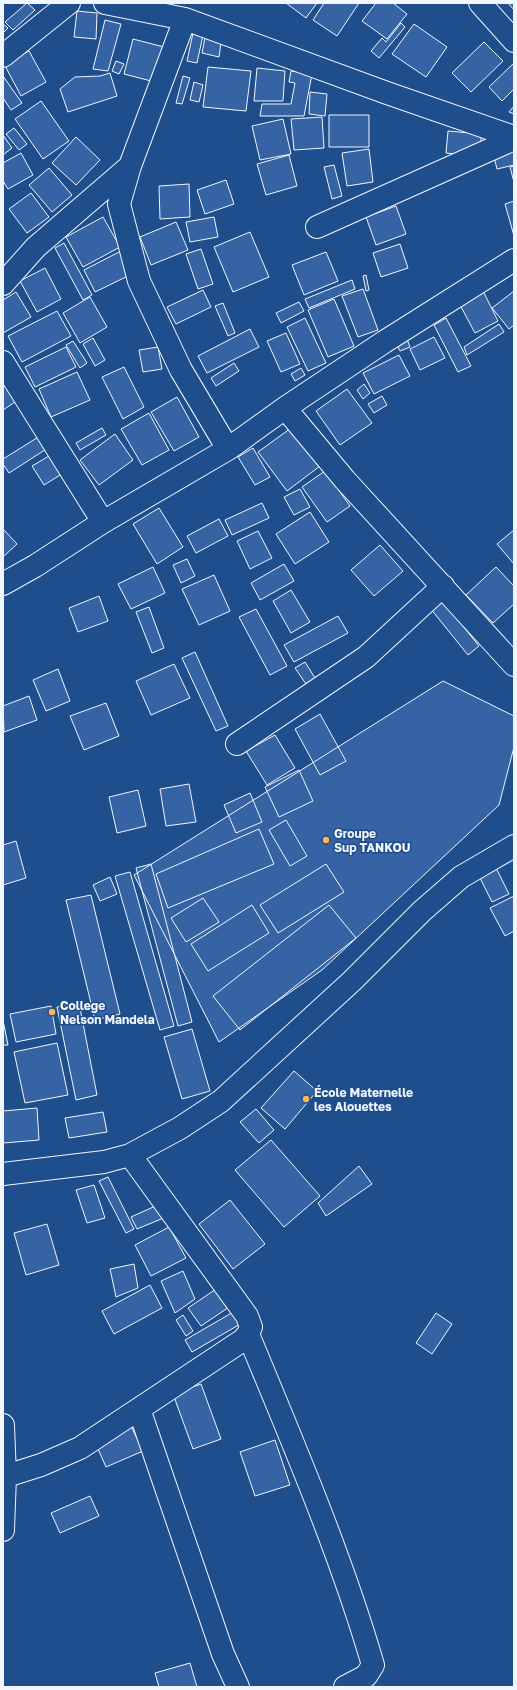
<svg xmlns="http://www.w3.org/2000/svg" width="517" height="1690" viewBox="0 0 517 1690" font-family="'Golos Text',sans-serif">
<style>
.building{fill:#3563a3;stroke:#f2f6ff}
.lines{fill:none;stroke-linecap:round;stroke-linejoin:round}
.minor-casing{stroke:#f2f6ff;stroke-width:24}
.minor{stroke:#1f4e8c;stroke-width:22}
.poi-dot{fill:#ffb74d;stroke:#1f4e8c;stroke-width:1.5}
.labels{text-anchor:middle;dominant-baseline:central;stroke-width:3;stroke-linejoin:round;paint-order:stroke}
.poi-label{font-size:12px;font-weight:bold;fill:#f2f6ff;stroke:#1f4e8c;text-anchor:start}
</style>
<rect width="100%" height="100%" fill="#1f4e8c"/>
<path class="building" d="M27,3l8,7 -22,20 -8,-8z
M286,3h31l-11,15z
M324,3h35l-22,33 -24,-16z
M376,3h17l14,11 -20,25 -25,-18z
M508,3h6v7z
M77,11l20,2 -1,26 -22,-2z
M105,20l16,4 -13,47 -15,-2z
M401,23l4,4 -26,31 -8,-7 11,-13 4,4z
M3,24l5,4 -5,5z
M414,24l33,23 -21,30 -34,-23z
M193,33l10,2 -6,28 -10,-2z
M206,33l16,3 -3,21 -17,-4z
M133,39l31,8 -9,35 -31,-8z
M484,42l19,19 -32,31 -19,-19z
M29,51l17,31 -25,14 -17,-32z
M116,61l8,3 -5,10 -7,-3z
M514,63v26l-12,12 -13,-14z
M208,67l43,4 -5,40 -43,-4z
M257,68l28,3 -2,30h-29z
M291,71l21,3 -8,42h-44l2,-12h29l4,-21 -6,-1z
M110,73l7,23 -49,16 -8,-23 15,-12 25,-1z
M3,76l19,27 -11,7 -8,-12z
M183,76l7,2 -8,26 -6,-1z
M194,82l9,3 -4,17 -9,-2z
M310,92l17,2 -2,22 -16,-2z
M41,101l28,40 -26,18 -28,-40z
M514,106v8l-5,-2z
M329,115h40v32h-40z
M322,117l2,31 -30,2 -3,-31z
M283,119l8,35 -31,6 -8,-34z
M14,128l13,16 -8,6 -13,-16z
M448,131l33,3v9l-25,11 -10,-1z
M3,135l9,13 -9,7z
M76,137l24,23 -24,25 -24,-22z
M514,147v18l-17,4 -4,-16z
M369,149l4,33 -26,4 -5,-33z
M21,153l12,22 -25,14 -5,-8v-18z
M289,155l8,31 -31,9 -9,-31z
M334,165l8,31 -10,3 -8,-32z
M514,166v16l-4,-15z
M49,168l23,27 -20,17 -23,-27z
M226,180l8,24 -29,10 -8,-24z
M189,184l1,33 -30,2 -1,-33z
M31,193l18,24 -22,16 -18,-24z
M514,201v35l-9,-32z
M396,206l10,28 -30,11 -10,-28z
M103,217l17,30 -37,20 -17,-30z
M214,217l4,20 -28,5 -4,-20z
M176,222l12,28 -37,15 -11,-28z
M250,232l19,45 -36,15 -19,-45z
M64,243l28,52 -9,5 -28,-52z
M400,244l8,24 -27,9 -8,-24z
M201,249l12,35 -15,5 -12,-35z
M121,251l11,23 -37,18 -11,-22z
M326,252l12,29 -34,14 -12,-30z
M45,268l16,31 -24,13 -17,-31z
M366,275l3,15 -3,1 -3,-15z
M352,280l3,9 -46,19 -4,-9z
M363,289l15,41 -20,7 -16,-41z
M203,290l8,17 -35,17 -9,-17z
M483,291l15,30 -23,12 -16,-30z
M514,291v34l-5,4 -17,-21z
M16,292l15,25 -28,16v-33z
M90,297l17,30 -27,16 -17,-30z
M334,299l20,47 -26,11 -20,-47z
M299,302l5,9 -23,12 -5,-10z
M223,303l12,30 -7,3 -13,-30z
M57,311l14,25 -49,26 -14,-26z
M305,318l21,45 -18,8 -21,-44z
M446,318l25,48 -13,6 -24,-47z
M499,324l5,8 -37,23 -3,-8z
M250,329l9,18 -52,26 -9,-17z
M286,333l14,31 -19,8 -14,-31z
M434,337l11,21 -25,12 -10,-21z
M93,338l12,22 -10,6 -12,-22z
M407,339l3,8 -10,4 -4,-8z
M73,341l14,22 -7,5 -14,-23z
M66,347l10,20 -41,20 -10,-20z
M158,347l4,22 -19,3 -4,-22z
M399,355l11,21 -36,18 -11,-21z
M234,363l5,8 -23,15 -5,-8z
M124,367l20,40 -21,12 -21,-42z
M301,368l4,7 -10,6 -4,-7z
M77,372l13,28 -39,17 -12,-28z
M3,378l15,22 -15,10z
M364,384l6,9 -7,6 -6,-9z
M347,389l25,34 -32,22 -24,-34z
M382,396l5,9 -13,8 -6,-9z
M177,397l22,40 -25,14 -23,-39z
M149,413l20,37 -27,15 -21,-36z
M102,428l4,7 -26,15 -4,-7z
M291,428l29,38 -33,25 -29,-39z
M115,434l18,26 -34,25 -19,-25z
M40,436l8,12 -39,25 -6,-9v-5z
M253,448l17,29 -15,8 -17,-28z
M54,453l11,19 -21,13 -12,-19z
M325,471l25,35 -23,16 -25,-35z
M300,489l10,18 -16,8 -10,-18z
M262,503l7,15 -37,17 -7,-15z
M159,508l24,39 -26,17 -24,-40z
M310,512l19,30 -34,22 -19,-30z
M219,519l9,17 -32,17 -9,-17z
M3,529l14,15 -14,13z
M514,530v34l-17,-20z
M258,531l14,27 -22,11 -13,-28z
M380,545l23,26 -29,25 -23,-26z
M187,559l8,17 -14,7 -8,-18z
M284,564l10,17 -34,19 -9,-17z
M153,567l12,26 -34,16 -13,-25z
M496,567l18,19v18l-21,19 -27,-28z
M214,575l16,36 -31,14 -17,-36z
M291,590l19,32 -19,11 -18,-32z
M99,596l9,25 -30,11 -9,-24z
M441,599l38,47 -11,9 -38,-47z
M149,607l15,41 -12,5 -16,-41z
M256,609l31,57 -17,9 -31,-58z
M338,616l10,17 -54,29 -10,-17z
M195,652l33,74 -12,5 -34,-73z
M305,662l10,16 -9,6 -11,-16z
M174,664l16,34 -39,17 -15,-34z
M58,669l12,32 -24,10 -13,-31z
M443,681l71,35v31l-15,58 -177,165 -103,72 -85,-167z
M29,696l8,24 -33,12 -1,-26z
M106,703l13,33 -35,14 -14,-34z
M320,714l26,47 -26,14 -25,-46z
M275,735l20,33 -28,17 -21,-34z
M299,770l14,31 -34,16 -14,-30z
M189,784l7,38 -30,4 -6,-37z
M138,790l8,36 -29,7 -8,-36z
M250,793l12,29 -26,11 -12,-28z
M286,820l21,36 -17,10 -21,-36z
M259,829l15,35 -106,44 -12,-34z
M16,841l10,37 -23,7v-40z
M151,864l41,158 -14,4 -42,-158z
M326,864l18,28 -66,41 -18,-28z
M495,866l14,28 -17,8 -14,-28z
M130,872l44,154 -14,4 -45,-154z
M110,877l7,17 -17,7 -7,-16z
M91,895l29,119 -25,6 -29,-120z
M514,896v35l-9,5 -15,-28z
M203,898l16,24 -33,20 -15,-24z
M252,905l17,28 -61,38 -17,-27z
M329,905l27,33 -116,92 -27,-34z
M79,1003l18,92 -21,5 -19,-93z
M51,1006l5,28 -40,8 -6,-28z
M3,1020l5,25h-5z
M192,1029l18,62 -28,8 -18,-62z
M57,1043l11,52 -43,8 -11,-51z
M294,1071l23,20 -32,38 -24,-21z
M37,1108l2,32 -36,3v-32z
M256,1109l18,21 -15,13 -19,-21z
M103,1112l4,20 -38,6 -4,-20z
M271,1140l49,56 -36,31 -49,-57z
M359,1166l13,18 -46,32 -8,-13z
M108,1177l26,52 -8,4 -27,-52z
M94,1185l11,33 -18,5 -11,-33z
M230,1200l35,44 -32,25 -34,-45z
M160,1204l6,13 -29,12 -6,-12z
M47,1224l12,41 -33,10 -12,-42z
M169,1227l17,31 -35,18 -16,-31z
M134,1264l4,24 -22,9 -6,-28z
M183,1271l12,28 -20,14 -14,-32z
M150,1285l12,23 -48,26 -12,-23z
M219,1287l13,18 -31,21 -13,-18z
M235,1311l7,12 -50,29 -7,-12z
M436,1313l16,11 -20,30 -16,-11z
M183,1315l10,16 -7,5 -10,-16z
M201,1384l20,55 -28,10 -20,-55z
M131,1426l12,25 -37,16 -11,-25z
M275,1440l15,45 -35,11 -15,-44z
M90,1496l9,20 -39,17 -9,-20z
M190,1663l7,24h-38l-4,-14z"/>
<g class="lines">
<defs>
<path id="minor" d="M105,3l80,16 202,74 127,44
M480,3l34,38
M185,19l-55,147 -11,38 20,77 42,89 47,79
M3,56l66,-53
M317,227l197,-88
M3,284l33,-37 94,-81
M3,362l100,160
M285,408l60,72 169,185
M3,584l32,-18 68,-44 125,-73 57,-41 99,-66 130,-82
M237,744l129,-87 77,-71
M3,1174l101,-12 26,-7 50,-27 41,-27 131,-120 70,-70 39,-34 53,-31
M248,1334c45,109 92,218 125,331l-7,11 -21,11
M139,1409l84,245 15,33
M3,1425l2,51 -2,54
M3,1477l38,-12 39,-17 163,-108 5,-6 3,-7 -4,-11 -117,-161"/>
</defs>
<use href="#minor" class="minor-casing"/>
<use href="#minor" class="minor"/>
</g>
<g class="poi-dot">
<circle cx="326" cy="840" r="4"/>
<circle cx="52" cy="1012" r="4"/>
<circle cx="306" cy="1099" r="4"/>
</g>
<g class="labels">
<g class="poi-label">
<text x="334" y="833">Groupe<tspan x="334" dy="14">Sup TANKOU</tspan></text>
<text x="60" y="1005">College<tspan x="60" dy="14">Nelson Mandela</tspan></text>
<text x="314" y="1092">École Maternelle<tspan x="314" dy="14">les Alouettes</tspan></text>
</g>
</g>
<rect width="517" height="1690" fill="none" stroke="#f2f6ff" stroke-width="8"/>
</svg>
